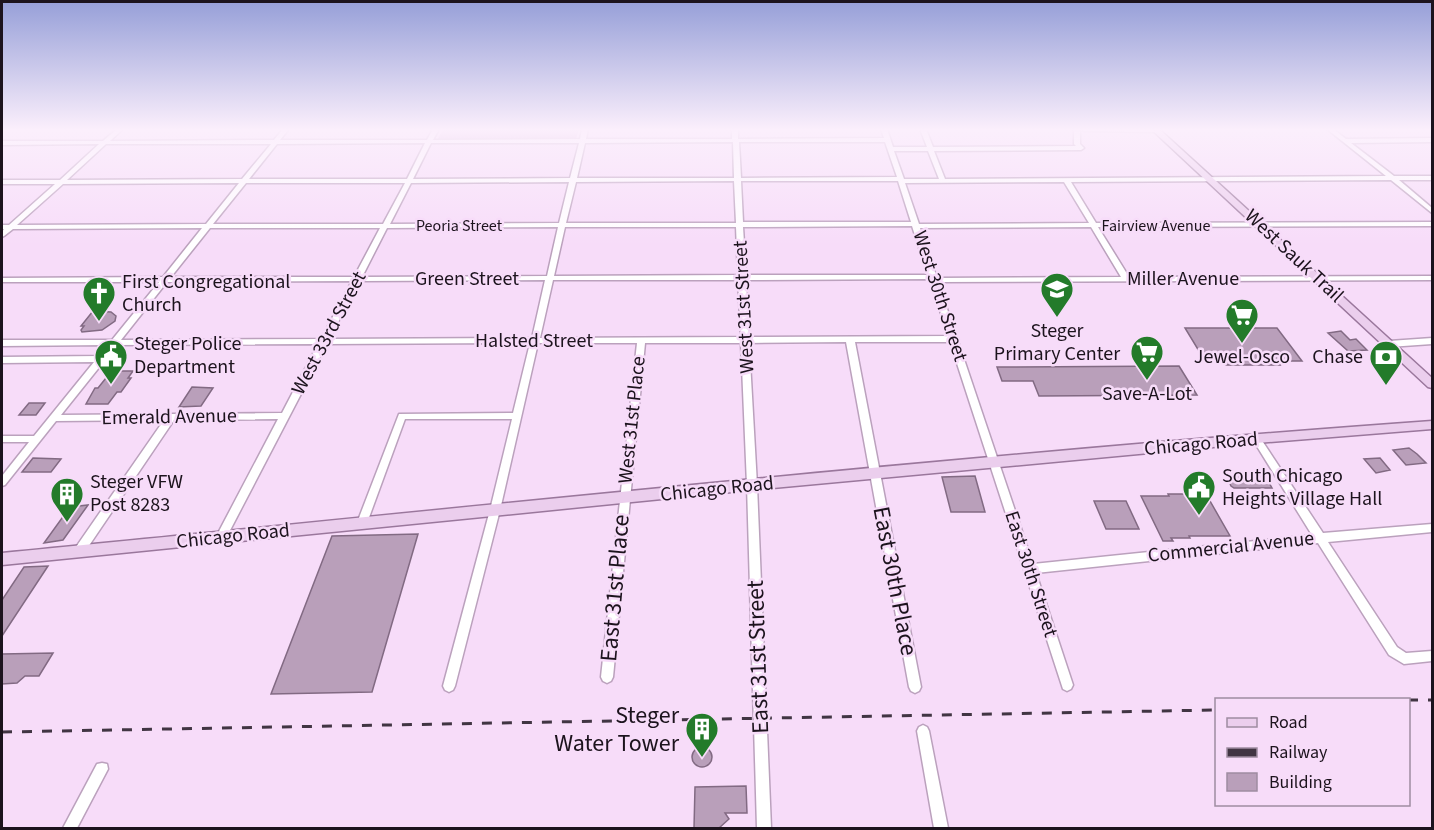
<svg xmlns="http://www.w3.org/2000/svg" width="1434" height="830" viewBox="0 0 1434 830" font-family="'Source Sans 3',sans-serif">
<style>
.green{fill:#d5aad8}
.building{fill:#b99fba;stroke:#826a83;stroke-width:1.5}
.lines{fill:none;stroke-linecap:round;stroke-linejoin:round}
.minor-casing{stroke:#bba1bd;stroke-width:3}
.major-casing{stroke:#9a779c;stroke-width:3}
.minor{fill:#fff;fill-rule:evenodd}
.major{fill:#ebceed;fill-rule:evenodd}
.rail{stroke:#413543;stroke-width:3;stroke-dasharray:10 10;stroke-linecap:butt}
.labels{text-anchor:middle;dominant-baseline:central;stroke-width:5;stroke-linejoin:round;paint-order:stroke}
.far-street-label{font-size:16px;fill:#1c131d;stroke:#f7dcf9}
.street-label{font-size:20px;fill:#1c131d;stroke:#f7dcf9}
.poi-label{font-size:20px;fill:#1c131d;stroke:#f7dcf9;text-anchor:start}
.near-street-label{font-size:24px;fill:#1c131d;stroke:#f7dcf9}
.near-poi-label{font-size:24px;fill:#1c131d;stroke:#f7dcf9;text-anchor:end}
</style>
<rect width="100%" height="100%" fill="#f7dcf9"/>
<path class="green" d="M443,129h136l-3,10h-138z"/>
<path class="building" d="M93,311l18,1 5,4 -1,5 -13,9 -20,2 -1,-2 3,-4h-3z
M1185,328h92l25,33h-25l3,4h-54l-3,-4h-18z
M1341,331l9,9 6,-1 11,11 -19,1 -20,-18z
M1179,366l18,29 -158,1 -6,-15h-31l-5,-14z
M119,371h14l-5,7h3l-10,14h-4l-9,12h-22l9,-16h3l8,-10h7z
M192,387l21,1 -12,18 -22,1z
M29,403h16l-9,12h-17z
M1409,448l8,6 9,9 -20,2 -13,-15z
M33,458l28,1 -10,13h-29z
M1380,458l10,12 -14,3 -12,-14z
M1264,474l8,14h-38l-3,-2 -5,-11z
M975,476l10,36h-34l-9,-35z
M1168,494h38l24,42h-41l1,2h-19l2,3h-10l-22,-45h28z
M1094,501h32l13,28h-33z
M88,505l-25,35 -19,3 26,-36z
M418,534l-46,158 -101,2 61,-158z
M48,566l-46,70v-36l22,-33z
M53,653l-14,23h-14l-8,7 -15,1v-30z
M692 757a10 10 0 1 1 20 0a10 10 0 1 1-20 0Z
M746,786l1,27h-22l4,6 -10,9h-25l1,-41z"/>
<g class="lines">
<defs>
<path id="minor" d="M117,129h6l-13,12 164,-1 9,-11h6l-9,11h147l6,-11h6l-6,11 147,-1 2,-10h6l-2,10h146v-10h6v10l146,-1 -3,-9h6l6,18h34l-7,-18h6l7,18 143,-1 -2,-2v-15h6v15l4,4 -3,2 -147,1 11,28 441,-3 -59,-47h6l13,10 86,-1v4l-81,1 43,33h38v4h-33l33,28v5l-41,-33 -320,2 25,41 336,-1v4l-334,1 31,50 303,-1v4l-494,2 95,282 279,-29 -59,-95 -2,-2 2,-2h6l64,97 109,-9v8l-104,10 69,105 9,6 26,-2v10l-28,3 -15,-9 -71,-112 -282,30 37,112 -2,4 -4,2 -4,-2 -113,-347h-95l66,345 -2,4 -4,2 -4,-2 -2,-4 -63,-345 -97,1 8,142 14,343h-14l-10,-343 -6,-142h-96l-32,334 -2,4 -4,2 -4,-2 -2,-4 36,-334h-99l-38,167 -45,176 -2,4 -4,2 -4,-2 -2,-4 47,-176 22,-91h-107l-38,104 -1,3 -4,1 -4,-1 -1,-3 42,-109 114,-1 17,-70 -203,1 -102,196 -4,1 -4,-1 -1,-3 62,-118 -104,1 -90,133 -4,1 -4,-1 -1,-3 1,-3 88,-127 -108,1 -51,64 -3,1v-10l27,-34h-27v-6h32l60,-74 -92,1v-6l96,-1 9,-11 -105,1v-6h110l47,-58h-157v-4l161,-1 39,-49 -189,1 -9,7 -2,1v-5l2,-3h-2v-4h7l46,-41h-53v-4h58l39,-36 -97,1v-4h101zM733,142l1,36h-157l8,-35zM739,142h146l12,35 -156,1zM425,143l-18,36h-158l28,-35zM431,143h148l-9,35 -157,1zM106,144h165l-29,35 -175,1zM894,151h34l11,28h-35zM734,181l2,42h-170l10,-41zM741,181h157l13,41h-168zM569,182l-10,41 -169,1 21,-41zM1064,182l25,41 -170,1 -14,-41zM239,183l-33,41 -189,1 46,-41zM246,183h159l-22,41h-170zM912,226l16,49h-182l-3,-48zM558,227l-11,49 -185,1 25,-49zM565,227h171l2,48 -184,1zM1091,227l30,50 -184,1 -17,-50zM210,228h170l-26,49h-183zM930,279l18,57 -199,1 -3,-57zM545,280l-13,58 -203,1 31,-58zM553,280h185l3,57 -201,1zM352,281l-31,58 -200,1 46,-58zM318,344l-36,69 -221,2 56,-70z
M1081,129h78l1,1 -3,2 -73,-1z
M1432,338v6l-43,3 -4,-3 4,-3z
M923,725l4,2 2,4 19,97h-14l-17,-97 2,-4z
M102,763l5,1 1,5 -31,59h-14l34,-64z"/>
<path id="major" d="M1151,129h8l273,249v10l-4,-1z
M1432,421v8l-176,14 -504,47 -750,75v-12c476,-46 953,-98 1430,-132z"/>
</defs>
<use href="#minor" class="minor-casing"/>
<use href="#major" class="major-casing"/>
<use href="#minor" class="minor"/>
<use href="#major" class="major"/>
<path class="rail" d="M1408,700h24
M2,732l1214,-22"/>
</g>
<linearGradient id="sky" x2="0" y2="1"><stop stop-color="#969fd8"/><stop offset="0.53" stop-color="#fbeffc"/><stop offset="1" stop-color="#fbeffc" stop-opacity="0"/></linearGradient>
<rect width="1434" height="245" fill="url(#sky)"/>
<defs>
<symbol id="school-pin" viewBox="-11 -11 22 30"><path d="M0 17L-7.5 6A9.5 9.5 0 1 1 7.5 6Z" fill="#237b2a" stroke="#f7dcf9"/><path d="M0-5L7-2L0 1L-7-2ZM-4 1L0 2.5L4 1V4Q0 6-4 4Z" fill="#fff"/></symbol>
<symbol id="church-pin" viewBox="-11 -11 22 30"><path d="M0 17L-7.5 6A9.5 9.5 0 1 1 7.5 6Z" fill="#237b2a" stroke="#f7dcf9"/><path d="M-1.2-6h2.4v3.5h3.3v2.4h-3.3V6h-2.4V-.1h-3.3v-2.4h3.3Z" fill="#fff"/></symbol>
<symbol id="supermarket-pin" viewBox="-11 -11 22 30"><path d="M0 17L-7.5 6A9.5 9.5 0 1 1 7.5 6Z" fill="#237b2a" stroke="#f7dcf9"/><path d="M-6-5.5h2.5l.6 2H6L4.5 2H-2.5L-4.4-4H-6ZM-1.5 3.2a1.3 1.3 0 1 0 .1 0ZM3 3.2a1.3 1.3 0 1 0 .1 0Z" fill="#fff"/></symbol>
<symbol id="civic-pin" viewBox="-11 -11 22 30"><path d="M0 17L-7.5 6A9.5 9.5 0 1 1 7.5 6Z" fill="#237b2a" stroke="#f7dcf9"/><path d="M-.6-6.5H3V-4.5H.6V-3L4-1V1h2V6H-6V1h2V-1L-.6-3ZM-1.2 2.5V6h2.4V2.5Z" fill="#fff"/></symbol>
<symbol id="bank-pin" viewBox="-11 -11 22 30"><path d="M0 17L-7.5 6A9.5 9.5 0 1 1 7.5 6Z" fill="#237b2a" stroke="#f7dcf9"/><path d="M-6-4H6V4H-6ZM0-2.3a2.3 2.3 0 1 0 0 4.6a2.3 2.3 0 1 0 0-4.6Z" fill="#fff"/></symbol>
<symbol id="building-pin" viewBox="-11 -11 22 30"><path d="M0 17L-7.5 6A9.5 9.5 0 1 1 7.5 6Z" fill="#237b2a" stroke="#f7dcf9"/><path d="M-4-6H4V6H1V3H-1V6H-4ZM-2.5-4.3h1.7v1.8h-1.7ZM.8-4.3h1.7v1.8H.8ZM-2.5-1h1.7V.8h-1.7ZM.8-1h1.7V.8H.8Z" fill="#fff"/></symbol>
</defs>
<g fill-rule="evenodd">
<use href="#school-pin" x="1038" y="270" width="38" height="52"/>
<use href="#church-pin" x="80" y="274" width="38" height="52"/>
<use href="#supermarket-pin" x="1223" y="296" width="38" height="52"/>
<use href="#supermarket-pin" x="1128" y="333" width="38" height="52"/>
<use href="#civic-pin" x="92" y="337" width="38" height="52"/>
<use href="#bank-pin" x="1367" y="338" width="38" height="52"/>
<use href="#civic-pin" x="1180" y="468" width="38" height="52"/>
<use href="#building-pin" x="48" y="475" width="38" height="52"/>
<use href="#building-pin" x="683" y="710" width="38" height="52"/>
</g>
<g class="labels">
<g class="far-street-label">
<text x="459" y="226">Peoria Street</text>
<text x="1156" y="226">Fairview Avenue</text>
</g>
<g class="street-label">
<text transform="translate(1294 256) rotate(43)">West Sauk Trail</text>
<text x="467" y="279">Green Street</text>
<text x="1183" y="279">Miller Avenue</text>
<text transform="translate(940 296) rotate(72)">West 30th Street</text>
<text transform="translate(744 307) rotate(-93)">West 31st Street</text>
<text transform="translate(329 333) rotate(-62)">West 33rd Street</text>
<text x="534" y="341">Halsted Street</text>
<text transform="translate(169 417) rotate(-1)">Emerald Avenue</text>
<text transform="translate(632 420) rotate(-84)">West 31st Place</text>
<text transform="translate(1201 444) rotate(-5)">Chicago Road</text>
<text transform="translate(717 489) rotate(-6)">Chicago Road</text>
<text transform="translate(233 536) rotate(-6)">Chicago Road</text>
<text transform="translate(1231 547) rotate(-6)">Commercial Avenue</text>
<text transform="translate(1031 574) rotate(72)">East 30th Street</text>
</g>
<g class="poi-label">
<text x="122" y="282">First Congregational<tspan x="122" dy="23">Church</tspan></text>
<text x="1057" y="331" text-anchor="middle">Steger<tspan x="1057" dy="23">Primary Center</tspan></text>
<text x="134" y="344">Steger Police<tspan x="134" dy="23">Department</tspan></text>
<text x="1242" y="357" text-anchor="middle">Jewel-Osco</text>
<text x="1363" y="357" text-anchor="end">Chase</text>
<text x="1147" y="394" text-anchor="middle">Save-A-Lot</text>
<text x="1222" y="476">South Chicago<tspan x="1222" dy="23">Heights Village Hall</tspan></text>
<text x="90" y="482">Steger VFW<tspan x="90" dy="23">Post 8283</tspan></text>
</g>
<g class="near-street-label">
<text transform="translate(895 581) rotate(79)">East 30th Place</text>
<text transform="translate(615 588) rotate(-85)">East 31st Place</text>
<text transform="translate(758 657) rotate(-92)">East 31st Street</text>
</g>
<g class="near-poi-label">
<text x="679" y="715">Steger<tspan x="679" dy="28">Water Tower</tspan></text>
</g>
</g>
<rect width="1434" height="830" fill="none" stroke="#1c131d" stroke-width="6"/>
<rect x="1215" y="698" width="195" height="108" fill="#f7dcf9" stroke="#9f8ca1" stroke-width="1.5"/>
<rect x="1227" y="718" width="30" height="9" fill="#ebceed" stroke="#9f8ca1" stroke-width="1.5"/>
<text x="1269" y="728" font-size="18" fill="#1c131d">Road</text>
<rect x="1227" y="748" width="30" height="9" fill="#413543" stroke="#9f8ca1" stroke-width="1.5"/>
<text x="1269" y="758" font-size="18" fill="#1c131d">Railway</text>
<rect x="1227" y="773" width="30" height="18" fill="#b99fba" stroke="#9f8ca1" stroke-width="1.5"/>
<text x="1269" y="788" font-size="18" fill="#1c131d">Building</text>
</svg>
